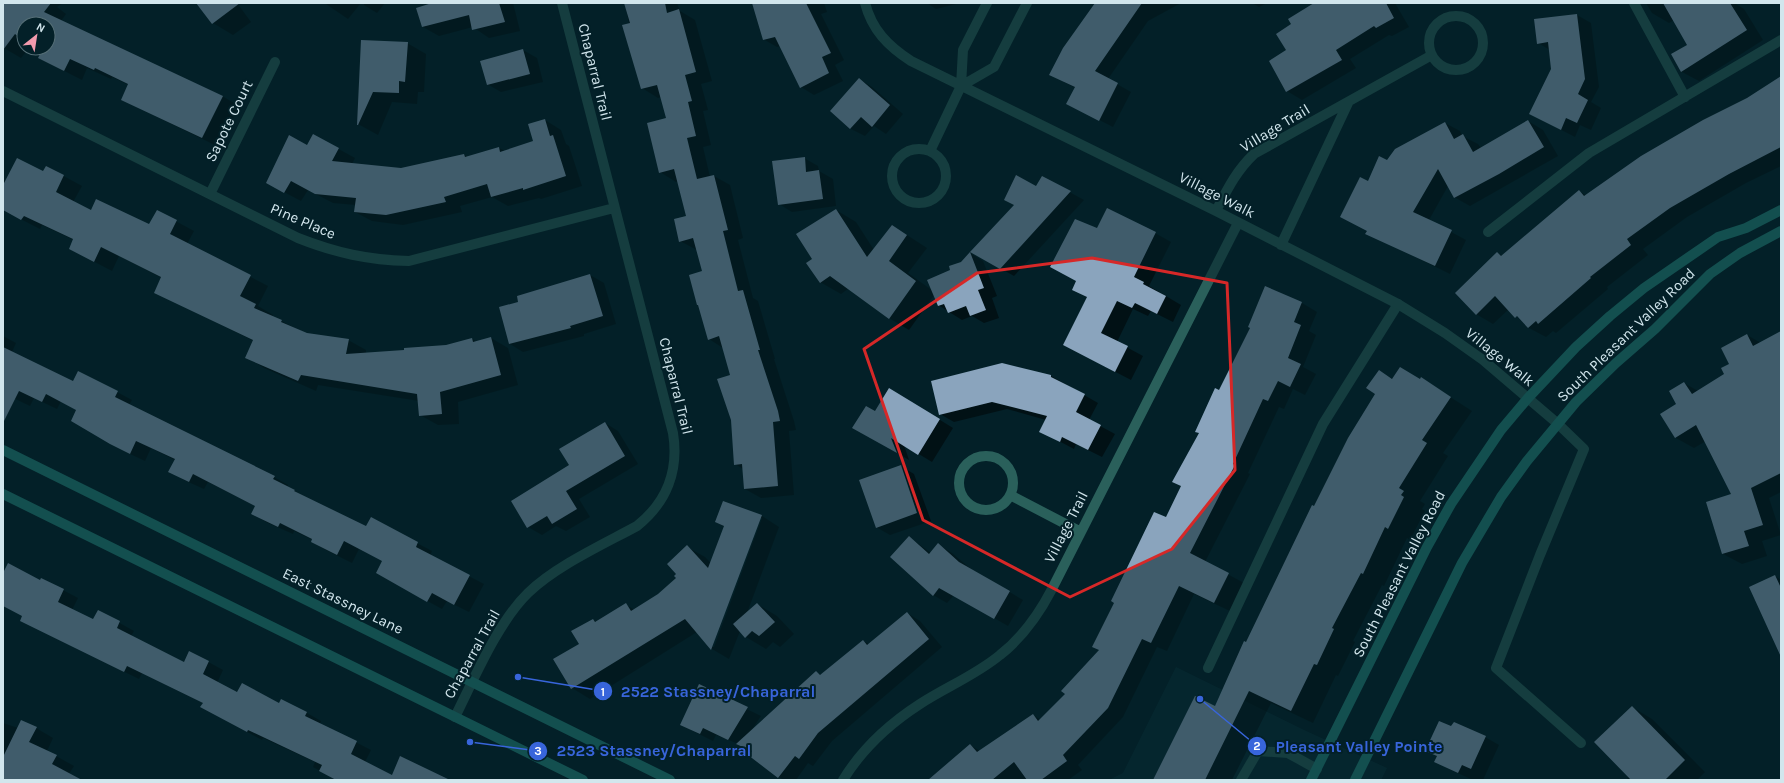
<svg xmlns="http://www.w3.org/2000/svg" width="1784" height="783" viewBox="0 0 1784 783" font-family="Karla,sans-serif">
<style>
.built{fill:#082e37}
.shadow{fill:#0007;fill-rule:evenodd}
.building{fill:#8aa4bd}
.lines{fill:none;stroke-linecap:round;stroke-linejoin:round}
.lane{stroke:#2a605b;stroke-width:10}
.street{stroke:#2a605b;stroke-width:10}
.secondary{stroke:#26877f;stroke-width:10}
.marked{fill:none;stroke:#d62828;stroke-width:3;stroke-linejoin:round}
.labels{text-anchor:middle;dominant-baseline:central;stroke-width:4;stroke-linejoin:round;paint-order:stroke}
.street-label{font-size:15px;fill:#d2e6ed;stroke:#032028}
.leader{fill:none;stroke:#3865db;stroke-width:1.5}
.callout-dot{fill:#3865db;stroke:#032028;stroke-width:1.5}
.mark-label{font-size:12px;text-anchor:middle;font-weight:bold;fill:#fff}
.callout-label{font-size:16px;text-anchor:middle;font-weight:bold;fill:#3865db;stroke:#032028;stroke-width:4;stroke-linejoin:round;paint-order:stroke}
</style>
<rect width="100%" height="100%" fill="#032028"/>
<path class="built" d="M1176,667l128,63 83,38 -6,12h-272l14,-7z"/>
<path class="shadow" d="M3,3h60l-6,4 9,7 -5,7 161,75 17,10 -20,41 -97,-47 7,-15 -17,-8 -1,2 -24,-11 -5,12 -43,-22 2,-5 -7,-5h14v-24h-24v24h5l-8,10 -17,-10z
M198,3h39l14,19 -18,13 -20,-12z
M282,3h79l-13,16 -22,-15z
M364,3h21l-8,10 -13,-8z
M436,3h77l7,28 -31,7 -16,-11 -34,9 -16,-9 -5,-18z
M625,3h52l3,8 15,9 17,61 -11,3 7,26 -5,1 8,34 -8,2 7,30 4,-1 16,9 13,53 -5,2 15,58 5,3 17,58h-1l20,62 2,9 -7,1 5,64 -33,3 -16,-9 -2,-20 -8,-5 -4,-89 -8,-27 -14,-9 -6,-67 -6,-22 -17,-9 7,-24 -9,-36 -2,1 -16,-10 7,-53 -6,-22 -3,1 -16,-10z
M754,3h70l3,9 -6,2 23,46 -9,5 8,16 -29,14 -13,-8 -20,-41 -4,1 -14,-8z
M927,3h33l-24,6z
M1096,3h85l-33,18 -40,58 23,13 -18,35 -45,-23 8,-16 -12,-6z
M1252,3h15l-8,4z
M1316,3h79l14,24 -17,9 -3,-1 -39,24 6,9 -54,32 -15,-9 1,-40 4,-27z
M1646,3h88l10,6 19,31 -64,41 -17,-9 -10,-17 17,-10 -15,-25 -5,3 -17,-10z
M1577,15l14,8 8,64 -8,15 10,6 -10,22 -11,-5 -5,12 -31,-16 8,-52 -2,-19 -12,-7z
M362,41l45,2 19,11 -2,38h-6l-1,12 -25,-2 -14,33 -20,-11z
M523,50l14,8 6,24 -42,10 -14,-8z
M859,79l13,8 31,27 -17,20 -12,-8 -9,10 -14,-7 -20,-18z
M1781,84v82l-35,17 -59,34 -44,32 5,6 -41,32 1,2 -52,44 -3,-2 -7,6 -17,-9 -20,-19 -16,15 -17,-10 21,-61 6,3 76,-65 8,5z
M545,120l16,10 5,14 3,2 13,40 -41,13 -2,-1 -31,8 -16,-9 -32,9 2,6 -59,13 -31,-4 -17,-9 1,-7 -23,-2 -25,-13 -7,11 -17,-9 29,-57 42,23 -3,6 49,5 63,-14 4,2 31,-9 6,3 30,-9z
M1528,121l15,9 15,26 -88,50 -16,-9 -6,-11 -19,34 37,20 -16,34 -83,-41 2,-51 18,-21 58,-38 15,8 2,5 16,8 3,4z
M804,158l14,8 1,5 14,8 3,27 -44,6 -13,-8z
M47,167l35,19 -9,16 19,9 58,14 7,-14 37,20 -7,13 81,42 -10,20 15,9 -1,1 34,18 42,6 18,10v4l39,-3 41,-5 26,-7 5,3 14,-4 17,10 10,37 -60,17 1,22 -21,1 -18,-10 -1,-14 -101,-16 -2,6 -52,-23 -17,-11 7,-16 -99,-49 7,-14 -43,-22 -7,15 -42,-22 4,-9 -32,-15 -2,4 -37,-19v-30l3,1 38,-8z
M1042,177l42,23 -70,76 -42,-24 65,-65z
M836,210l20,12 18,28 19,-24 34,22 -19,25 25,18 37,-38 13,8 14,35 -5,2 7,20 -15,5 -12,-7 -10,4 -24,-15 -4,-10 -25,35 -20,-12 -40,-30 -8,6 -21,-12 -7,-23z
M1097,230l58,3 16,9 -22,44 32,19 -8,17 -22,-11 -3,5 -15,-7 -16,33 26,14 -12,24 -67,-35 24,-47 -15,-9z
M590,275l14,8 12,41 -32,10v2l-61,16 -13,-8 -10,-36 20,-5z
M1265,288l37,15 15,9 -8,19 7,4 -13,32 13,7 -11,21 -12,-6 -9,20 -5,-2 -31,66 2,1 -45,88 39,21 -14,28 -36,-17 -27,57 -10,-4 -34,70 -45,48 4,5 -14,10h-139l41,-35 10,6 53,-36 8,5 25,-26 34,-44 82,-164 18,-53 51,-106z
M1781,332v160l-12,6 12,37 -19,6 5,15 -25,8 -19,-10 9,-59 -26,-54 -12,7 -18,-10 2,-34 6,-21 14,8 28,-17 21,-39 14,8z
M3,336l13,7 -4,9 62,30 43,10 15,8 -3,5 145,72 14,8v2l21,12 58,28 4,-8 61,32 -2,5 54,28 -15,28 -22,-11 -5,8 -51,-28 -8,-20 -24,-12 -7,14 -26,-13 -14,-8 1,-2 -19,-9 -1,3 -27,-12 -14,-9 4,-7 -48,-24 -4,7 -20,-9 -14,-9 5,-11 -24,-12 -6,13 -19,-9 -49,-42 -16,-9 -4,8 -23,-11 -4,8 -27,-13z
M1379,371l14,8h29l50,32 -29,42 5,3 -28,45 5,3 -3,5 3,2 -15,29 -3,-2 -23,48 -2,-1 -29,56 2,1 -17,34 -2,-1 -23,48 -42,-20 -39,77h-78l61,-73 100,-200 61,-113z
M1051,376l47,27 -9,17 26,14 -13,23 -26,-13 -2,5 -34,-18 6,-11 -39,-11 -53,13 -14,-8z
M903,397l50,31 -21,34 -28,-17 5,15 -55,-33z
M605,423l13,8 20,33 -59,35 11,18 -24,14 -10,-5 -14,9 -14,-8 42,-62z
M901,466l13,8 17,47 -41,14 -14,-8z
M724,502l38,14 17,11 -32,86 10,-9 20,12 17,18 -14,13 -7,-5 -7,7 -20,-12 -6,-6 -11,28 -17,-10 -15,-17 -107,67 -18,-11 8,-44 13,-24 4,2 29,-17 9,5 24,-15 18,-17 10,-31 18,10 6,6 14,-36 -9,-5zM760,518h2l-48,129h-2z
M909,537l22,16 8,-8 13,8 20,17 51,30 -15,26 -54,-31 -7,8 -14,-8z
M3,574l38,7 1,-2 36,19 -6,12 21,10 5,-9 36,20 -3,5 53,27 6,-11 33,18 -6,13 20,11 42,10 2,-4 26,13 14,8 -1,3 51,26 -6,12 27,14 47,4h-103l-23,-13 2,-5 -52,-24 -1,2 -46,-25 -13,-12 -61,-30 -3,6 -118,-58 2,-5 -20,-10z
M1775,576l6,4v61z
M907,613l13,8 22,26 -110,94 -19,25 -5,-3 -12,17h-12l-5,-3 -27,-25 -11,-7 -25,-10 -3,6 -32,-16 18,-39 62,30 -10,15 65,-59 5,3 42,-34 6,3z
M1632,707l20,12 53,53 -8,8h-69l-1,-1 2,-3z
M3,723l15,5h18l17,10 -6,13 27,15 -5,8 11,6h-72l-5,-3z
M1452,728l33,9 14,8 -16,35h-10l-24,-11 -13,-8 2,-4 -11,-7z"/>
<path class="building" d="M3,3h48l-7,9 179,84 -21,42 -81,-38 7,-16 -33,-16 -1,2 -24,-11 -6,12 -26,-13 2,-4 -7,-6h15v-24h-24v17l-9,-7 -12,16z
M196,3h44l-28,21z
M432,3h67l6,19 -33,8 -3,-15 -47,12 -6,-19z
M624,3h41l2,10 12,-4 17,63 -11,3 7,26 -4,1 8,34 -9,2 10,41 17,-4 14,55 -5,1 15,60 5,-1 17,60h-2l20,61 2,10 -7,1 5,64 -34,3 -2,-25 -8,1 -3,-45 -14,-41 13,-4 -11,-39 -11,4 -10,-35h-1l-8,-30 13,-4 -9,-33 -14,4 -5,-23 12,-3 -12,-47 -15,4 -12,-50 19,-5 -9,-33 -16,4 -19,-64 8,-2z
M752,3h54l25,50 -9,4 7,16 -29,15 -25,-51 -12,3z
M1095,3h47l-47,68 23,12 -19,38 -33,-17 9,-17 -26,-12 14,-27z
M1314,3h72l8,15 -18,10 -2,-2 -38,24 6,10 -56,32 -17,-31 17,-11 -10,-16 15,-10 -3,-5z
M1663,3h67l17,27 -66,42 -10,-18 16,-9z
M1577,14l8,65 -7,15 10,6 -11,23 -11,-5 -5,12 -32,-16 22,-45 -3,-27 -11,2 -3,-25z
M361,40l47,2 -3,40 -6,-1v12l-26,-1 -15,33h-1z
M523,49l7,25 -43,11 -7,-24z
M1781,76v71l-52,27 -59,34 -43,31 4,6 -41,32 1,1 -53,46 -2,-3 -8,7 -11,-12 -2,2 -20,-22 -19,19 -21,-22 42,-41 4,4 78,-66 5,6 57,-40 62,-36 44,-22z
M859,78l31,27 -18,22 -11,-10 -11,12 -20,-18z
M545,119l5,17 3,-1 13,41 -43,14v-2l-32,9 -4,-13 -43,13 2,5 -60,13 -32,-3 2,-14 -41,-4 -24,-13 -7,12 -18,-10 23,-48 18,10 6,-11 26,14 -7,13 69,7 63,-14 1,3 34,-10 1,5 33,-11 -5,-17z
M1528,120l16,27 -45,27 -45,24 -16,-29 -25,43 39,18 -17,36 -70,-32 2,-3 -27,-14 20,-40 8,4 11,-25 8,4 8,-11 50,-27 9,17 9,-5 10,18z
M805,157l1,15 13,-2 4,29 -45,6 -6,-44z
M17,158l26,13 3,-5 18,9 -8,17 35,18 5,-11 53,25 8,-14 20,10 -7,14 81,41 -11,21 16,8 -2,4 28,12 -1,2 26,11 42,6 -3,15 58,-4v-2l42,-3 26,-7 1,4 18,-5 10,38 -61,17 2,22 -23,2 -2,-22 -116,-19 -3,6 -53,-23 8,-18 -99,-47 7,-16 -60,-30 -7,15 -25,-13 4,-10 -49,-23 -3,4 -18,-10v-25z
M1016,175l20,11 6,-10 29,15 -71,78 -30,-17 44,-47 -10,-5z
M1107,208l49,24 -22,45 10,5 -1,2 23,12 -9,18 -22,-11 -3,5 -15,-7 -16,32 27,13 -13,26 -52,-27 24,-48 -15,-7 4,-9 -26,-14 25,-48 22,9z
M836,209l31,48 25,-32 15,10 -18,26 27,20 -27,38 -59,-43 -10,7 -14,-20 6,-4 -16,-25z
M970,252l14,36 -6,2 8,20 -16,6 -4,-10 -18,7 -4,-9 -6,2 -11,-26 23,-10 -1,-4 12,-4z
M590,274l13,42 -33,10 1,2 -62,16 -10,-37 19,-5 -1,-6z
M1265,286l37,16 -8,20 7,3 -13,33 13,6 -11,23 -12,-6 -10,20 -5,-2 -30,65 2,1 -45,88 39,20 -15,30 -35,-17 -28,57 -9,-4 -34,69 -45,47 4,6 -26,19h-14l-13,-18 -22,18h-64l42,-36 7,8 56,-38 5,7 27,-27 -4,-3 38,-41 -7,-3 22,-44 -3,-2 43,-89 12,5 15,-31 -9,-4 27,-49 -4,-1 20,-44 4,2 31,-62 -2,-1z
M1781,331v142l-30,15 12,37 -19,6 5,15 -27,8 -16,-52 25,-8 -35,-69 -21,13 -15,-24 16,-10 -7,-13 15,-9 8,12 32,-20 -3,-6 8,-4 -8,-16 26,-14 6,12z
M3,347l70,34 5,-10 40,20 -3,6 160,79 -2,3 22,11 -1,1 72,35 5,-9 47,25 -2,5 54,28 -16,30 -22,-12 -5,9 -51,-29 6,-12 -38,-20 -7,14 -26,-13 1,-3 -32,-16 -2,4 -27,-13 4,-8 -62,-32 -4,8 -21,-10 7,-13 -39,-18 -6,13 -20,-10 -39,-23 5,-11 -30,-16 -4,8 -23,-11 -16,32z
M1002,363l49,12v2l34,17 -9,18 25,13 -13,25 -26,-13 -2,5 -21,-10 8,-16 -55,-14 -53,13 -8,-34z
M1400,367l20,12 1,-2 30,20 -29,43 5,3 -28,45 5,3 -3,4 3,2 -16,32 -3,-2 -22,47 -2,-1 -29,55 2,1 -17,36 -3,-1 -23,47 -42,-20 -44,89h-52l42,-84 20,10 29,-65 2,1 66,-137 2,1 34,-68 27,-44 -9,-6 13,-18 13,9z
M889,388l51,31 -22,36 -27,-17 6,15 -45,-25 14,-22 9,5z
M605,422l20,34 -59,35 11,18 -25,15 -5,-8 -20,12 -16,-27 58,-36 -10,-16z
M901,465l16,48 -41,15 -17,-48z
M723,501l39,14 -51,135 -26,-31 -114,70 -18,-30 26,-15 -8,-13 22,-12 2,3 31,-19 5,8 27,-17 18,-16 -2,-2 2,-2 -9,-10 20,-19 21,23 16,-42 -9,-4z
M909,536l20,18 9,-11 21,19 51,29 -16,28 -55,-31 -6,8 -43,-39z
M8,563l32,17 1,-2 23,11 -6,13 35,17 5,-9 22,11 -3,7 67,34 5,-11 20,10 -6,13 34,18 5,-9 37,20 2,-4 26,13 -2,4 52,25 -6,13 41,21 8,-19 50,24h-114l-17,-9 3,-6 -74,-35 -1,2 -47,-25 3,-4 -76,-37 -3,6 -104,-51 2,-5 -19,-10v-33z
M1775,575l6,13v69l-32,-70z
M757,603l18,19 -16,14 -7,-5 -7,7 -12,-14z
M907,612l22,27 -111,94 -19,26 -4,-3 -17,22 -30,-23 4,-4 -16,-7 80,-73 4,4 43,-35 4,5z
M699,684l49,23 -20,33 -25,-12 -3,6 -20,-9z
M1632,706l53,54 -20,20h-34l-37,-38z
M21,720l16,7 -8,15 28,13 -5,9 30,16h-79v-23z
M1439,721l12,5 3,-4 32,14 -15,33 -9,-4 -4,8 -24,-11 3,-6 -12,-5z"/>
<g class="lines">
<path class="lane" d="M1634,3l51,94
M1488,232l101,-79 192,-113
M1557,423l27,26 -44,106 -44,113 85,75
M1208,668l115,-244 75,-120
M1241,780l17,-29 30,2 29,16"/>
<path class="street" d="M865,3c7,27 23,43 46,58l305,150 182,93 47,29 38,27 74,63
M1429 43a27 27 0 1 1 54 0a27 27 0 1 1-54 0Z
M961,86l33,-19 33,-64
M3,91l295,147c38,15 70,22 111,23l205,-53
M892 176a27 27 0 1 1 54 0a27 27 0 1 1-54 0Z
M930,151l31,-65 2,-36 24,-47
M210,194l65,-132
M1216,211c11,-21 20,-40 38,-57l178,-99
M1281,245l67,-142
M959 483a27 27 0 1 1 54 0a27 27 0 1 1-54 0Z
M1010,495l71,37
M455,717c19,-38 43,-95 73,-124 28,-27 74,-48 109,-67 30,-24 42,-56 36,-93l-111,-430
M843,780c19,-31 46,-56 77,-76 26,-17 56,-29 80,-49 23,-18 39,-41 52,-66l186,-366"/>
<path class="secondary" d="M3,450l667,330
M3,494l580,286
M1311,780l116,-233 24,-43 50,-74 27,-32 48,-51 34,-31 34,-28 74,-51 28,-9 35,-18
M1355,780l107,-217 39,-66 26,-36 49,-59 40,-39 39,-34 55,-55 30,-21 41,-22"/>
</g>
<path d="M0 0H1784V783H0ZM1092,258l135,25 8,187 -63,79 -102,48 -147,-77 -59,-171 113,-76z" fill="#032028" fill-opacity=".55" fill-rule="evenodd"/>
<path class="marked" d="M1092,258l135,25 8,187 -63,79 -102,48 -147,-77 -59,-171 113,-76z"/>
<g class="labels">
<g class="street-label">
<text transform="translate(595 72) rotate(76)">Chaparral Trail</text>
<text transform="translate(229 121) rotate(-64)">Sapote Court</text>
<text transform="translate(1275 128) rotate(-31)">Village Trail</text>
<text transform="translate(1217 195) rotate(27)">Village Walk</text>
<text transform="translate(303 221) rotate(23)">Pine Place</text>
<text transform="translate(1626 335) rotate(-44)">South Pleasant Valley Road</text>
<text transform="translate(1500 357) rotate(39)">Village Walk</text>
<text transform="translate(676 386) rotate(76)">Chaparral Trail</text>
<text transform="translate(1066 527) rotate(-63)">Village Trail</text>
<text transform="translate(1399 574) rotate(-63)">South Pleasant Valley Road</text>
<text transform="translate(343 601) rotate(26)">East Stassney Lane</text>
<text transform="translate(472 654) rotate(-61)">Chaparral Trail</text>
</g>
</g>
<path class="leader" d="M518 677L603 691M1200 699L1257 746M470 742L538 751"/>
<g class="callout-dot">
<circle cx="518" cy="677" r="4"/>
<circle cx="1200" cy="699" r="4"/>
<circle cx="470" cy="742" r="4"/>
<circle cx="603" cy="691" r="10"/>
<circle cx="1257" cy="746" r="10"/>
<circle cx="538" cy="751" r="10"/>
</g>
<g class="mark-label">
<text x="603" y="696">1</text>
<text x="1257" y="750">2</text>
<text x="538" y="755">3</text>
</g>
<g class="callout-label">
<text x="718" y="697">2522 Stassney/Chaparral</text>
<text x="1359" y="752">Pleasant Valley Pointe</text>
<text x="654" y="756">2523 Stassney/Chaparral</text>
</g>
<rect width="1784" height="783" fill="none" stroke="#d2e6ed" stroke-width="8"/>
<g transform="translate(36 36) rotate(30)"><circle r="19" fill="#032028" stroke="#566f77"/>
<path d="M0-3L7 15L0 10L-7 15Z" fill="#f29aad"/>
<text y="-6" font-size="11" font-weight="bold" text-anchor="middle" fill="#d2e6ed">N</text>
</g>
</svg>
